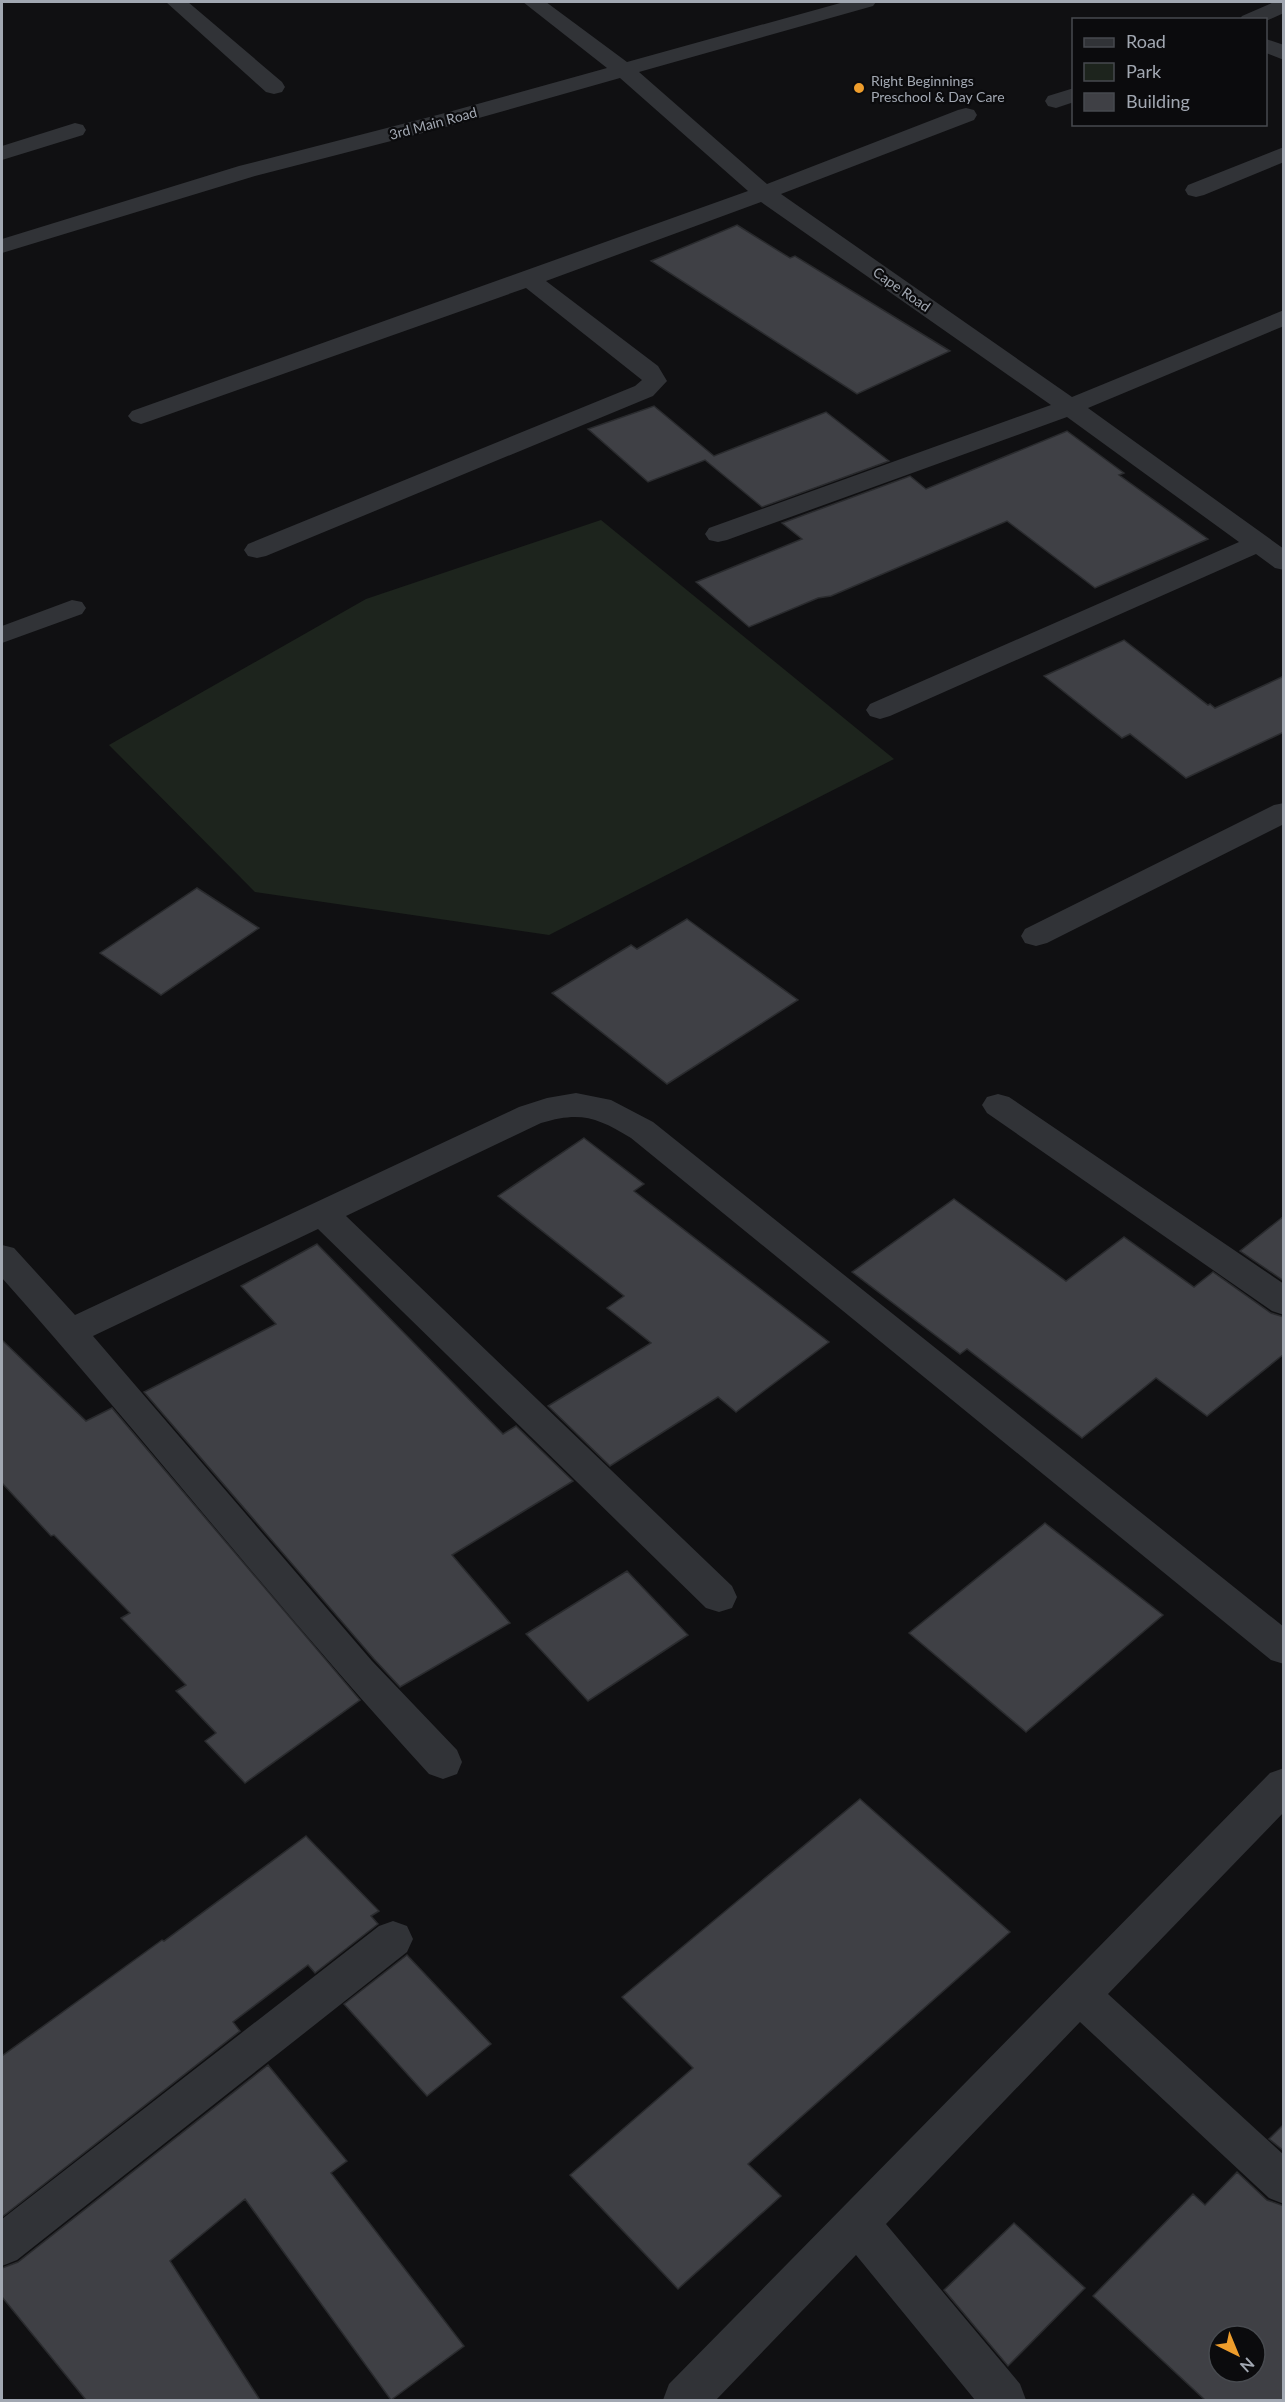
<svg xmlns="http://www.w3.org/2000/svg" width="1285" height="2402" viewBox="0 0 1285 2402" font-family="Lato,sans-serif">
<style>
.green{fill:#1d241d}
.building{fill:#3f4045;stroke:#2a2b2e;stroke-width:1.5;fill-rule:evenodd}
.lines{fill:none;stroke-linecap:round;stroke-linejoin:round}
.minor{fill:#313337;fill-rule:evenodd}
.poi-dot{fill:#ee9d2c;stroke:#0b0b0d;stroke-width:2}
.labels{text-anchor:middle;dominant-baseline:central;stroke-width:4.5;stroke-linejoin:round;paint-order:stroke}
.far-poi-label{font-size:14px;fill:#a2a8b2;stroke:#0b0b0d;text-anchor:start}
.far-street-label{font-size:14px;fill:#a2a8b2;stroke:#0b0b0d}
</style>
<rect width="100%" height="100%" fill="#101012"/>
<path class="green" d="M601,520l293,239 -345,176 -294,-43 -146,-147 257,-146z"/>
<path class="building" d="M737,225l53,33 5,-2 155,95 -93,43 -206,-133z
M654,406l60,50 112,-44 63,49 -127,46 -57,-47 -57,22 -60,-53z
M1067,431l57,42 -5,2 89,64 -113,49 -88,-67 -176,75 -13,2 -69,29 -53,-45 106,-43 -20,-16 128,-47 16,13z
M1124,640l84,65 2,-1 5,4 69,-32v56l-98,46 -56,-44 -8,4 -78,-62z
M197,888l62,40 -98,67 -61,-42z
M687,919l111,81 -131,84 -115,-91 79,-48 6,4z
M584,1138l60,46 -10,7 195,151 -93,70 -18,-15 -108,69 -62,-60 103,-63 -44,-35 17,-12 -126,-100z
M954,1199l112,82 58,-44 70,50 19,-15 58,41 13,4v37l-77,62 -51,-38 -74,60 -115,-89 -7,5 -108,-82z
M1284,1216v65l-44,-30z
M317,1244l186,190 13,-8 57,55 -121,74 58,68 -110,64 -26,-28 -230,-267 132,-68 -35,-38z
M2,1340l84,81 26,-13 248,292 -115,83 -40,-42 11,-8 -40,-42 10,-6 -65,-67 9,-5 -76,-78 -3,1 -49,-53z
M1045,1523l118,92 -137,117 -117,-99z
M627,1571l61,64 -100,66 -62,-67z
M860,1799l150,133 -262,232 33,32 -103,93 -108,-114 123,-107 -71,-71z
M306,1836l73,75 -8,5 7,8 -63,49 -7,-8 -75,57 7,9 -238,186v-161l160,-116 2,1z
M407,1955l84,89 -64,52 -83,-92z
M268,2065l79,96 -16,12 133,173 -73,54 -146,-201 -75,62 90,139h-174l-84,-103v-29l16,-6z
M1284,2124v27l-15,-12z
M1237,2172l30,28 17,6v194h-79l-112,-104 100,-102 12,11zM1219,2336h36v36h-36z
M1014,2223l71,65 -77,78 -64,-76z"/>
<g class="lines">
<path class="minor" d="M166,2h22l94,80 3,5 -3,5 -8,2 -8,-2z
M523,2h23l81,60 217,-60h32l-3,4 -234,66 128,112 191,-74 8,-2 8,2 3,5 -3,5 -193,74 291,203 212,-87v16l-196,82 196,141v21l-9,-2 -19,-14 -366,162 -10,3 -10,-3 -4,-6 4,-6 369,-162 -172,-125 -340,123 -9,2 -9,-2 -4,-6 4,-6 342,-123 -290,-203 -215,79 112,85 9,15 -14,15 -387,160 -9,2 -9,-2 -4,-6 4,-6 387,-158 7,-6 -116,-92 -376,133 -9,3 -9,-3 -4,-5 4,-5 616,-220 -128,-113 -159,45 -206,53 -253,77v-14l237,-73 206,-53 162,-45z
M1274,2h10v11l-18,8 -27,-1 3,-4z
M1266,39l18,6v15l-18,-7z
M1074,88v14l-18,6 -8,-2 -3,-5 3,-5z
M75,123l8,2 3,5 -3,5 -81,25v-14z
M1284,147v15l-80,33 -8,2 -8,-2 -3,-5 3,-5z
M72,600l10,2 4,6 -4,6 -80,29v-17z
M1284,803v21l-237,119 -11,3 -11,-3 -4,-7 4,-7 249,-124z
M576,1093l35,7 42,22 631,505v37l-13,-4 -640,-522c-34,-21 -51,-27 -90,-15l-195,93 386,370 5,11 -5,11 -13,4 -13,-4 -388,-379 -225,107 279,325 85,89 5,12 -5,12 -14,5 -14,-5c-148,-161 -282,-333 -427,-496v-33l12,3 61,67 444,-208 28,-9z
M998,1094l11,3 275,187v31l-12,-4 -285,-198 -5,-8 5,-8z
M1284,1768v44l-176,182 176,161v49l-15,-6 -189,-176 -194,202 134,160 6,16h-51l-119,-145 -140,145h-53l6,-16 601,-611z
M393,1921l14,5 6,13 -6,13 -390,308 -15,6v-47l377,-293z"/>
</g>
<circle class="poi-dot" cx="859" cy="88" r="6"/>
<g class="labels">
<g class="far-poi-label">
<text x="871" y="80">Right Beginnings<tspan x="871" dy="16">Preschool &amp; Day Care</tspan></text>
</g>
<g class="far-street-label">
<text transform="translate(433 123) rotate(-15)">3rd Main Road</text>
<text transform="translate(902 289) rotate(35)">Cape Road</text>
</g>
</g>
<rect width="1285" height="2402" fill="none" stroke="#a2a8b2" stroke-width="6"/>
<rect x="1072" y="18" width="195" height="108" fill="#0b0b0d" stroke="#474a4f" stroke-width="1.5"/>
<rect x="1084" y="38" width="30" height="9" fill="#313337" stroke="#474a4f" stroke-width="1.5"/>
<text x="1126" y="48" font-size="18" fill="#a2a8b2">Road</text>
<rect x="1084" y="63" width="30" height="18" fill="#1d241d" stroke="#474a4f" stroke-width="1.5"/>
<text x="1126" y="78" font-size="18" fill="#a2a8b2">Park</text>
<rect x="1084" y="93" width="30" height="18" fill="#3f4045" stroke="#474a4f" stroke-width="1.5"/>
<text x="1126" y="108" font-size="18" fill="#a2a8b2">Building</text>
<g transform="translate(1237 2354) rotate(137)"><circle r="28" fill="#0b0b0d" stroke="#474a4f" stroke-width="1.5"/>
<path d="M0-4.5L10 22L0 15L-10 22Z" fill="#ee9d2c"/>
<text y="-9" font-size="16" font-weight="bold" text-anchor="middle" fill="#a2a8b2">N</text>
</g>
</svg>
